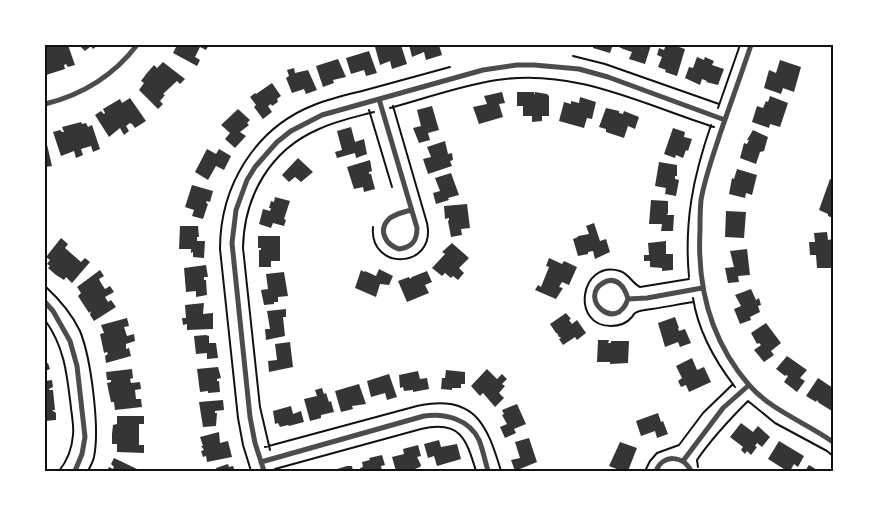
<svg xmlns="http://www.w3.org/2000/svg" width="878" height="516" viewBox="0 0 878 516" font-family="'Open Sans',sans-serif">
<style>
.building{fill:#353535}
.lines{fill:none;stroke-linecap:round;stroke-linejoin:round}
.path{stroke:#111;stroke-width:2}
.minor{stroke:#4c4c4c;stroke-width:5}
.neatline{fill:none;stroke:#111;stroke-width:2}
</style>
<rect width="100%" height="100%" fill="#fff"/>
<path class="building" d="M45,45h8v2l4,-2h11l7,20 -7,2 -2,-3 -2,1 1,4 -19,6 -1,-26h2z
M79,45h19l-5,4 -2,-3 -6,5z
M177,45h32l-3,5 -6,-3 -5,10 5,3 -3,6 -24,-13z
M384,45h17l6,19 -15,5 -2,-8 -10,4 -5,-18z
M409,45h30l3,10 -16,5 -2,-8 -12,5z
M594,45h19l-3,8 -17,-5z
M620,45h31l-6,19 -16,-5 3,-7 -9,-3 -4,-2z
M666,45h14l-1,2 6,2 -8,27 -12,-4 1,-2 -8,-3 4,-10 -5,-2 2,-7 5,2z
M369,51l8,22 -11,3 -2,-6 -13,4 -5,-16z
M697,57l7,3 1,-3 9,4 -2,4 12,4 -6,16 -12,-3 1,-1 -5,-2 -2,6 -15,-7 4,-11 4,1z
M338,59l8,18 -13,3 1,3 -11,4 -7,-21z
M780,60l21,7 -7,25 -11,-4 -2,6 -17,-6 5,-18 7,3z
M163,62l22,17 -5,5 -3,-3 -14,13 2,1 -5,6 3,3 -5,5 -19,-19 5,-7 -3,-2 6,-8 7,-8 3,3z
M294,68l1,5 13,-3 9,20 -11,4 -2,-5 -12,4 -6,-15 3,-2 -2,-6z
M272,83l9,13 -4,3 1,3 -6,4 -1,-2 -3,2 4,6 -9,7 -9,-12 2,-2 -6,-8 5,-4 1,1z
M502,92l3,11 -6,1 4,13 -24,7 -6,-17 14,-3 -3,-8z
M517,92h17v3l1,-3 12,2 2,2v20h-7v5l-10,1v-6h-9v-10h-6z
M770,96l18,7 -8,24 -10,-3 -1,4 -17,-6 5,-16 6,2 3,-7 2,1z
M580,97l16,5 -4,17 -5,-1 -3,10 -25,-7 5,-19 7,2v-3l8,2z
M130,98l16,23 -11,7 -3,-4 -2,-1 -4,3 3,5 -5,4 -4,-7 -11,9 -14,-22 6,-4 3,3 1,-1 -2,-4 17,-10 2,4z
M432,106l7,24 -11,3 2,7 -11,3 -6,-15 8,-2 -4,-16z
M606,108l13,3v2l4,1 1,-3 15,6 -4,12 -7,-3 -4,12 -18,-6v-3l-7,-2z
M238,109l12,11 -3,3 2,2 -9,7 6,4 -11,12 -10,-9 5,-6 -9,-8z
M81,122l1,2 4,-1 2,4 4,-2 8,24 -7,3 -2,-6 -10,3 2,6 -7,3 -2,-7 -13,5 -8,-24 7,-2 2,2h2l-2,-5z
M351,127l4,15 9,-3 3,15 -11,4 -1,-5 -18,5 -2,-6 7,-2 -5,-19z
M673,128l12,4 -1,5 8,2 -4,12 -2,-1 -3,8 -7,-3 -1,3 -11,-4z
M753,130l15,7 -4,14 -4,1 -4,12 -16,-6 4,-15 3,1 2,-4h-2z
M45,136l7,30 -7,1z
M445,141l3,13 4,-1 1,7 -3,1 2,5 -24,8 -5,-15 8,-2 -4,-10z
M207,149l9,5 3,-5 12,7 -7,14 -8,-4 -8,14 -13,-8z
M298,158l15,14 -12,10 -6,-5 -6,5 -7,-7z
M370,160l2,11 -3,1v2h2l4,15 -11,3 -1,-5 -9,2 -7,-22z
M659,162l18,3v11h-2v3l4,1 -3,16 -11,-2 1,-6 -11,-2z
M737,169l20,6 -5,20 -6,-2 -1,5 -16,-4 3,-16 2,1z
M451,173l8,22 -11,3 1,2 -13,4 -3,-11 7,-2 -5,-13z
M830,179l3,1v38l-5,-2v-2l-9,-4z
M192,185l21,6 -3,11 -3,-1 -1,2 2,1 -5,15 -11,-3 2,-6 -9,-3z
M275,197l15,4 -6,18 2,1 -2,6 -11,-3 -2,5 -12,-4 4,-15 7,2 1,-3h-2l2,-7 3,1z
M651,200l17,1v12l-1,2h7l-1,16h-12l1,-7h-13z
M467,204l3,24 -9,1 1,6 -11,2 -3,-16 1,-1v-2l-4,1 -1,-13z
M726,211l20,1 -2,26 -19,-1z
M594,223l6,18 6,-2 4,13 -15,7 -2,-8 -5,1v2l-10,2 -5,-17 5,-2v-1l11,-2 -3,-8z
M180,226h18l1,11h-2v4h8l-1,17 -11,-1v-5l-2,1v-4h-12z
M827,232l1,8 5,-1v29h-16l-1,-13h-6l-1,-13h6l-1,-9z
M258,236h22v25h-9v6h-12v-17h2v-2h-3z
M61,238l7,6 -3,4 16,14 4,-4 5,4 -18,21 -6,-6 -2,3 -8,-5 -8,-7 2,-2 -3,-2 3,-4 -4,-3z
M666,241v13h7v16l-11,1v-3l-12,-1v-6h-6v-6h5l-1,-12z
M452,243l17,15 -10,10 5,5 -6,7 -5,-4 -2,2 -6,-5 -3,3 -10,-8 13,-14 -3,-2z
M747,249l3,26 -12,1 1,6 -11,1 -3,-15 9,-1 -4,-16z
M549,258l13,6 2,-3 13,6 -8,18 -7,-3 -3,5 4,1 -7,11 -21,-9 3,-5 3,2 8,-20 -3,-1z
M206,265l2,12h-4v3h2l1,15 -11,2v-6l-10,1 -2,-24z
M379,269l14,7 -4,9 -9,-1 -4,13 -21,-9 6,-18 3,2 1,-1 11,5z
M100,270l4,6 -5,3 2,4 4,6 5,-3 4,6 -9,5 3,5 3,-2 5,7 -22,14 -4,-6 1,-4 -2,2 -11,-17 3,-3 -4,-6z
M427,271l5,11 -7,3 4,8 -22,9 -9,-21 11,-4 1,2 2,-2z
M284,272l4,24 -10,1v5h-4v2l-10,1 -3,-15 7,-1 -2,-15z
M751,289l5,11 3,-2 2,7 -3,1 2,6 -10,5 1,3 -11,4 -6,-15 7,-3 -6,-11z
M204,303l-1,11 10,-1v16l-26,1v-6l-4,1 -1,-7h4l-1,-13z
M286,309v8h-3l2,19 -19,4 -1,-11h5l-3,-18z
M566,313l5,6 -2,1 3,4 5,-4 9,13 -9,7 -2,-3 -12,8 -4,-6 2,-1 -1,-1h-1l-2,-4h-1l-6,-9z
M675,317l4,11h-1l1,3 6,-2 6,14 -11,4 -2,-5 -13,5 -7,-24z
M127,318l2,8 -5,1 3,9 7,-2 1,7 -9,3v5l3,-1 2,8 -25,7 -1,-7 3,-2 -1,-2 -3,1 -4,-19 4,-1 -3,-8z
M766,323l15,20 -10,8 3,4 -10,7 -10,-12 7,-5 -2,-2 -2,1 -6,-11z
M206,335l3,1v7h7l2,15 -11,1v-6l-11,1 -2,-18z
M598,340h11l-1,3h3v-2h18l-1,22 -18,1v-2h-13z
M290,342l3,25 -24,5 -1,-11 9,-1 -2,-16z
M787,356l20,14 -7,8 5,3 -8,11 -13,-10 4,-6 -2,-1 -1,1 -9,-7z
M692,358l5,12 7,-3 7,15 -22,10 -3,-7 -5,2 -3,-6 4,-3 -6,-12z
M48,363l2,6 -5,2v-7z
M218,367l3,11 -4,1v2h2l1,11 -12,1v-2l-8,1 -3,-23z
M132,369l1,9 -3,1 1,4 9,-1 1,7 -6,1 1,9h5l1,8 -27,3 -1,-8h-3l-2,-9 -2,-10 4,-1v-2h-4l-1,-8z
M487,369l10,10 5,-5 5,5 -5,5 3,2 -6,7 5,5 -9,9 -12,-14 -3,3 -9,-10z
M446,370l19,2v12h-4v4h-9v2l-11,-1 1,-11h3z
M418,371l2,8 7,-1 2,11 -16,3v-2l-9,1 -1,-4 -3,1 -1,-13z
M389,374l8,23 -10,3 -2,-7 -14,4 -4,-16z
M818,378l15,10v20l-1,3 -13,-8 -2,-3 -1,2 -10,-6z
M52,380l1,7 -4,2v1h4l2,20h-3l4,3v7l-11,1v-40z
M359,384l7,20 -14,2 1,3 -12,3 -6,-21z
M322,388l2,6 2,-1 3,9 2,-1 3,11 -13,3v3l-11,3 -6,-22 13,-3 -2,-6z
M223,400l1,10 -9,1v2h2l-1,13 -13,1 -4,-25z
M517,404l9,20 -12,5 2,4 -11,5 -5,-11 7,-3 -5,-9 2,-1 -2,-4z
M291,406l2,8 8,-3 3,11 -15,4 -1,-1 -8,2 -2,-4 -3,1 -2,-13z
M658,413l3,9 2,-1 5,13 -11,4 -2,-7 -14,5 -5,-15z
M117,416h27v8h-5v21h5v8l-27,-1v-8h-5v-10l1,-9 4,-1z
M741,423l12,9 5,-6 12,11 -8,10 -5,-4 -2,3 2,1 -6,8 -4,-4 -2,3 -4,-4 2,-3 -13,-10z
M219,432l1,11 8,-2 4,16 -25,5 -1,-6 -3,1 -2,-6 3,-1 -3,-4h2l-3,-9z
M529,438l8,24 -22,9 -4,-11 9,-2 -5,-16z
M439,440l2,7 16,-3 4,15 -24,7 -3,-10 -6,2 -4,-14z
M779,441l25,15 -6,11 -4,-3 -4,7h-3l-19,-12z
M620,442l17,6 -9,23h-6l-13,-5z
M418,445l3,11 -4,1 4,8 -1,2 -10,4h-14l-4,-14 12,-3 -1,-5z
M382,455l3,10 -4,1 1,5h-21l-1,-3 3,-1 -1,-5 8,-2 -1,-2z
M114,458l23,11 -1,2h-29l2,-4 4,2 1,-2 -3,-3z
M228,464l1,3 4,-1 2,5h-18l-1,-3z
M809,465l5,3 4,3h-13z
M347,466h5l1,5h-16v-2z"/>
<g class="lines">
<path class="path" d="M573,56l32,8 114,40
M390,108c34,-9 72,-23 107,-28 78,-12 145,24 217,47
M718,108l22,-63
M369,110l23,77
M373,227c-4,45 64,42 54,-4l-34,-117
M689,277c-5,-55 4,-100 22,-152
M689,279l-49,8c-8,-4 -11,-13 -20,-16 -40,-12 -50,55 -9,55 8,0 16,-3 21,-9 2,-3 2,-4 5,-5 4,-2 10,-2 15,-3 14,-2 28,-5 41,-7
M45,286c14,13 27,28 35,45 11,27 20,97 14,126 -1,5 -4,10 -6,14
M693,298c5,33 22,63 42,89
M45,320c20,28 22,55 26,88 1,9 3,19 2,27 -1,13 -6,26 -14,36
M265,447l152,-41c57,-13 70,18 84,65
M270,450l-10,-43 -17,-159c1,-52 27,-98 76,-119 17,-8 36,-12 55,-17
M698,467l-1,-7c15,-22 32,-40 51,-59l27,22 52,28 6,5
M275,469l146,-40c39,-9 45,9 55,42
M251,471l-8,-26 -5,-27 -18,-169c0,-63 35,-121 94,-144 15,-6 32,-10 48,-14 29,-8 59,-16 88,-24
M645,471l5,-10 7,-8 22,-8 24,-32 30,-29"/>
<path class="minor" d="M751,45c-10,30 -21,60 -31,89 -7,22 -15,43 -19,66 -1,10 -1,20 -1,30 -3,57 11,111 49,155 23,26 56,37 84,57
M379,99l38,129c0,13 -5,19 -18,21 -13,-4 -21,-18 -11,-29 5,-6 16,-8 23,-10
M45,104c37,-9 69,-29 92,-59
M628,299c-12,35 -50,-1 -25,-16 13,-8 22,4 25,16l19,-1 55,-10
M45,302l8,9 17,30 7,25 8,71 -3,17 -7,17
M683,461l40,-53 26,-23
M261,462l163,-46c21,-3 45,3 55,24 4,10 6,21 9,31
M264,471l-9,-28 -5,-26 -18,-174 4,-33 11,-30 8,-13 22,-25 14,-11 31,-16 161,-45 34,-5h17l45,4 29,8 117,43
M656,471c7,-17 27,-16 35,0"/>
</g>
<rect width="878" height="516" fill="none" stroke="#ffffff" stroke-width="92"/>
<rect x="46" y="46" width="786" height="424" class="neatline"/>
</svg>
